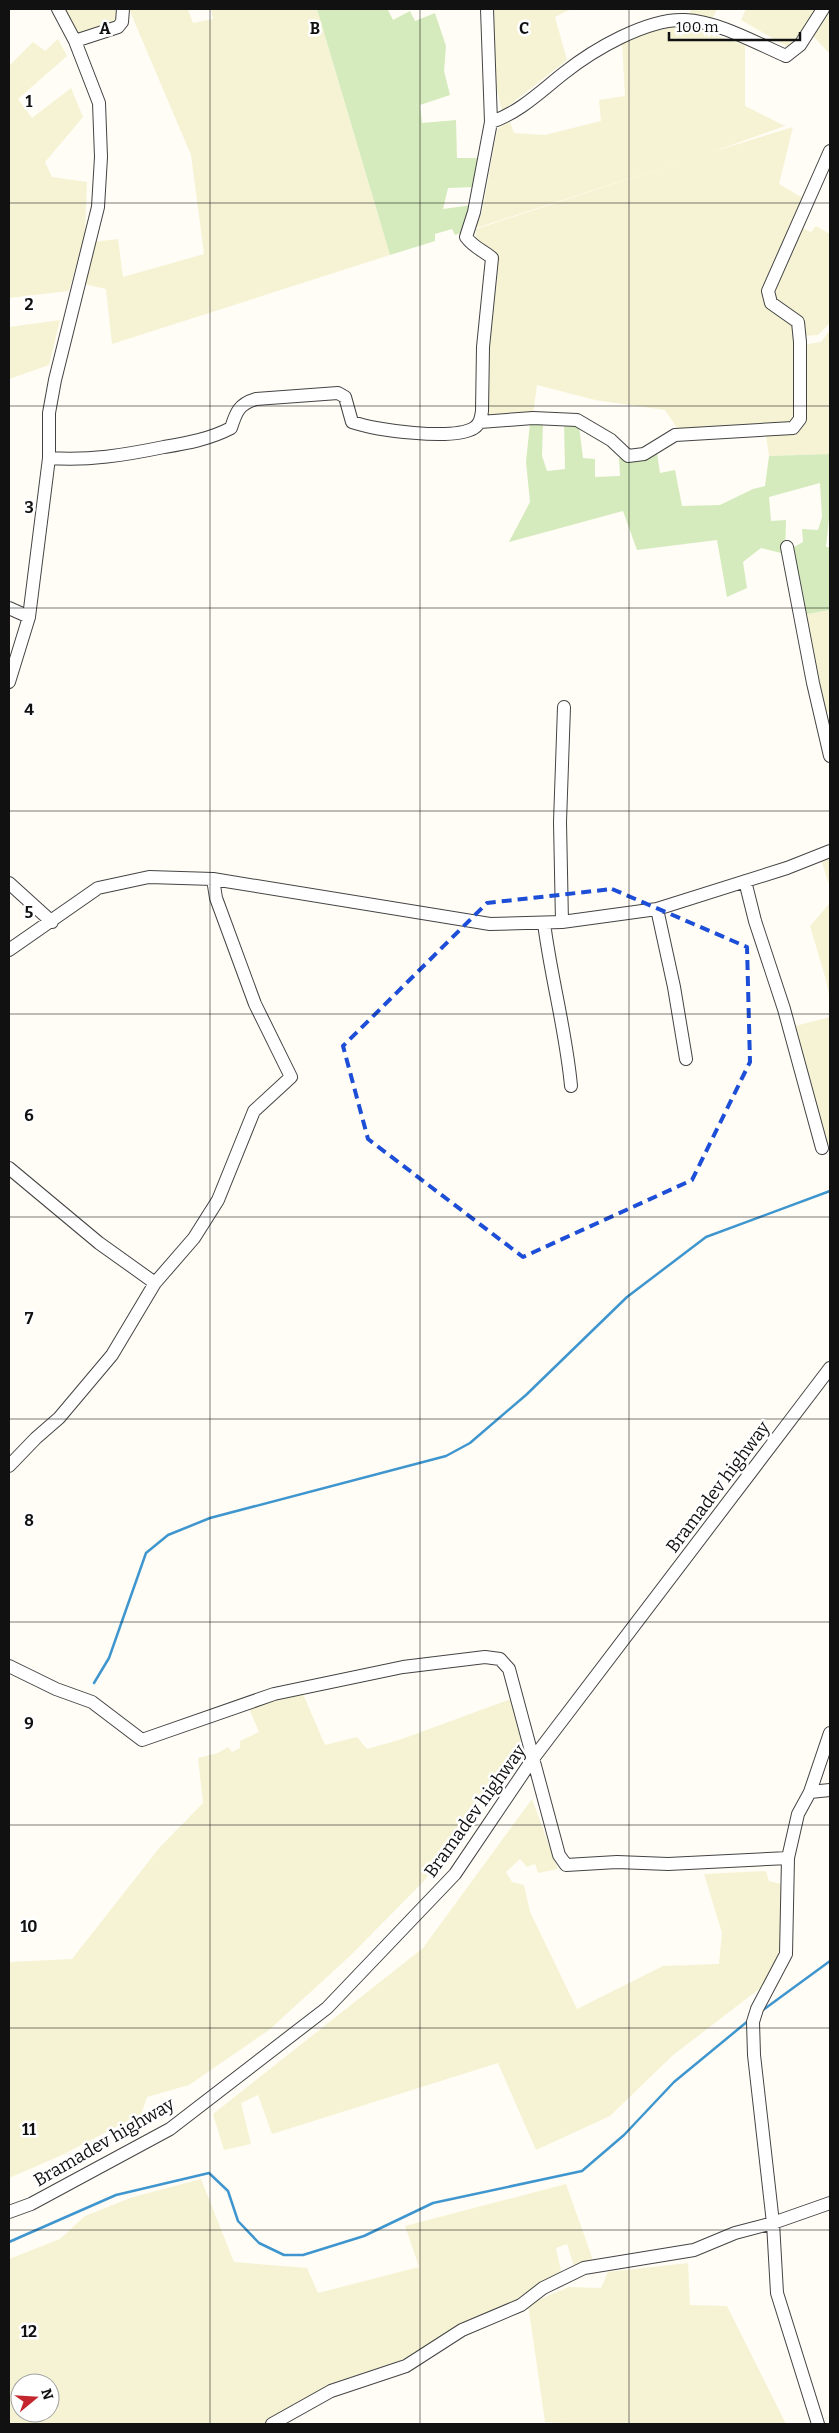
<svg xmlns="http://www.w3.org/2000/svg" width="839" height="2433" viewBox="0 0 839 2433" font-family="Bitter,serif">
<style>
.farmland{fill:#f6f3d4;fill-rule:evenodd}
.green{fill:#d5ebbd}
.lines{fill:none;stroke-linecap:round;stroke-linejoin:round}
.stream{stroke:#3f96cf;stroke-width:2.5}
.minor-casing{stroke:#444;stroke-width:14}
.minor{stroke:#fff;stroke-width:12}
.marked{fill:none;stroke:#1d4ed8;stroke-width:4;stroke-dasharray:10 6;stroke-linejoin:round}
.grid{fill:none;stroke:#111;stroke-width:1;stroke-opacity:0.55}
.labels{text-anchor:middle;dominant-baseline:central;stroke-width:5;stroke-linejoin:round;paint-order:stroke}
.street-label{font-size:18px;fill:#111;stroke:#fff}
.grid-label{font-size:16px;text-anchor:middle;font-weight:bold;fill:#111;stroke:#fff;stroke-width:5;stroke-linejoin:round;paint-order:stroke}
</style>
<rect width="100%" height="100%" fill="#fffdf5"/>
<path class="farmland" d="M63,9h56l1,12 -43,17z
M129,9h59l5,14 20,-4 -2,-10h106l73,246 -278,89 -6,-55 -22,-5 8,-42 26,-3 5,38 81,-23 -13,-99z
M493,9h78l-16,8 12,43 -65,51 -6,-26z
M691,9h26l-5,11 -23,-4z
M746,9h69l-24,40 -50,-29z
M825,9h5v45l-19,-20z
M682,25l63,20v61l40,20 -73,26 81,-25 -14,57 27,16 -43,91 32,32 2,95 -5,8 -113,5 -14,-21 -70,-10 -58,-15 -4,29 -44,3 -3,-53 11,-84 1,-25 -4,-5 -19,-6 1,-15 220,-72 -220,71 6,-16 15,-82 12,-11 5,14 31,2 56,-14 -2,-21 26,-4 -3,-53 29,-12z
M58,39l9,17 -49,43 14,19 39,-30 12,29 -38,45 7,15 35,5 -2,51 -16,58 -60,7v-232l24,-24 12,9z
M816,226l14,8v89l-12,12 -15,1 -32,-35 11,-39 18,-35 11,5z
M60,320l-11,45 -40,14v-52z
M830,330v124l-61,2 -3,-22 36,-6v-83l19,-3z
M830,610v101l-8,2 -20,-98z
M830,856v31l-9,-27z
M830,903v97l-4,-20 -16,-54z
M830,1017v127l-4,1 -35,-118z
M303,1694l22,51 32,-8 10,12 35,-10 109,-40 10,42 -47,74 -51,67 -73,74 -81,74 -80,55 -42,12 -6,17 -79,41 -53,23v-216l63,-3 88,-112 43,-44 -5,-45 20,-5 10,-6 4,5 8,-4v-7l19,-9 -11,-26z
M532,1799l26,70 -20,4 -3,-9 -8,3 -7,-8 -14,13 6,10 12,3 6,27 47,97 86,-43 56,-2 3,-31 -18,-59 62,-3 3,10 15,4 -3,70 -18,31 -91,70 -62,60 -74,34 -38,-87 -226,71 -14,-39 -17,8 10,41 -27,6 -11,-36 210,-166z
M201,2179l33,83 73,6 11,25 101,-26 -14,-41 161,-42 27,76 -19,6 -7,-22 -11,4 6,28 -108,55 -66,38 -119,55h-260v-165l51,-20 25,-23 48,-19zM20,2383h30v30h-30z
M688,2263l2,42 37,1 59,118h-203l-38,-2 -17,-118 41,-17 32,1 7,-16z"/>
<path class="green" d="M317,9h73l-2,1 5,10 17,-9 5,10 20,-8 11,33 -2,25 6,24 -30,10 2,18 34,-3 1,38h23l-3,29 -29,1 -5,21 29,-4 -9,27 -8,3 -3,-6 -17,5v7l-45,14z
M543,422l-1,34 5,15 18,-2 -1,-46 15,3 4,32 12,1v18l25,-1 -1,-18 38,-5 3,20 15,-3 7,36 38,-1 33,-16 12,-3 4,-30 61,-2v55l-4,38h4v63l-28,5 -10,-67 11,-6 -1,-13 16,1 4,-13 -2,-34 -51,14 2,24 15,-1 -1,34 -24,-6 -18,14 4,26 -20,9 -10,-57 -80,10 -14,-39 -114,31 21,-40 -4,-40 4,-39z"/>
<g class="lines">
<path class="stream" d="M94,1683l15,-25 37,-105 22,-18 42,-17 236,-62 24,-13 56,-48 101,-98 79,-60 124,-46
M763,2010l67,-49
M9,2242l107,-47 93,-22 19,18 10,30 21,22 25,12h19l61,-19 69,-33 149,-32 42,-36 50,-53 74,-61"/>
<defs>
<path id="minor" d="M487,9l4,113
M75,41l43,-14 4,-5 1,-13
M480,422l53,-4 44,2 34,20 17,16 16,-2 31,-19 118,-7 7,-9v-77l-2,-20 -27,-19 -3,-12 62,-140
M49,458c40,3 76,-3 115,-11 24,-4 46,-8 67,-19 5,-16 8,-24 25,-29l82,-6 7,4 7,25c24,8 100,19 122,6 6,-4 7,-10 8,-17l1,-64 9,-89c-9,-8 -18,-10 -26,-21l8,-25 17,-90c28,-9 50,-31 73,-49 29,-23 83,-55 121,-53 32,1 71,23 101,36l14,-11 23,-36
M787,547l26,136 17,73
M9,608l20,9
M9,682l20,-65 20,-159v-45l6,-33 43,-173 3,-50 -2,-54 -24,-62 -17,-32
M745,881l10,40 29,88 38,139
M9,883l43,39
M657,909l17,78 12,72
M562,922l-2,-100 4,-115
M544,923c7,55 22,108 27,163
M9,950l89,-62 51,-11 64,2 277,45 72,-2 95,-13 130,-41 43,-17
M9,1168l90,75 56,40
M9,1466l27,-28 23,-20 53,-63 43,-72 39,-45 24,-38 36,-89 37,-34 -36,-73 -39,-106 -3,-19
M9,1666l47,23 36,13 50,38 132,-46 129,-27 82,-10 15,2 9,10 50,186 7,10 51,-3 51,2 120,-6 10,-44 12,-22 20,-2
M810,1792l20,-59
M788,1858l-2,96 -29,55 -4,13 1,33 19,168 4,70 41,131
M9,2212l22,-8 139,-75 157,-121 128,-134 77,-114 298,-392
M272,2424l59,-33 75,-25 56,-36 59,-25 22,-17 41,-20 110,-18 41,-17 38,-10 57,-20"/>
</defs>
<use href="#minor" class="minor-casing"/>
<use href="#minor" class="minor"/>
</g>
<path class="marked" d="M612,889l135,58 3,115 -58,118 -169,77 -155,-118 -25,-93 144,-143z"/>
<path class="grid" d="M210,9v2415M420,9v2415M629,9v2415M9,203h821M9,406h821M9,608h821M9,811h821M9,1014h821M9,1217h821M9,1419h821M9,1622h821M9,1825h821M9,2028h821M9,2230h821"/>
<g class="labels">
<g class="street-label">
<text transform="translate(718 1487) rotate(-53)">Bramadev highway</text>
<text transform="translate(475 1811) rotate(-54)">Bramadev highway</text>
<text transform="translate(104 2142) rotate(-30)">Bramadev highway</text>
</g>
</g>
<g class="grid-label">
<text x="105" y="34">A</text>
<text x="315" y="34">B</text>
<text x="524" y="34">C</text>
<text x="29" y="107">1</text>
<text x="29" y="310">2</text>
<text x="29" y="513">3</text>
<text x="29" y="715">4</text>
<text x="29" y="918">5</text>
<text x="29" y="1121">6</text>
<text x="29" y="1324">7</text>
<text x="29" y="1526">8</text>
<text x="29" y="1729">9</text>
<text x="29" y="1932">10</text>
<text x="29" y="2135">11</text>
<text x="29" y="2337">12</text>
</g>
<rect width="839" height="2433" fill="none" stroke="#111111" stroke-width="20"/>
<g transform="translate(35 2398) rotate(72)"><circle r="24" fill="#ffffff" stroke="#a0a0a0"/>
<path d="M0-4L9 19L0 12L-9 19Z" fill="#c4262e"/>
<text y="-8" font-size="14" font-weight="bold" text-anchor="middle" fill="#111111">N</text>
</g>
<path d="M669 32v8h131v-8" fill="none" stroke="#111111" stroke-width="2.5"/>
<text x="676" y="32" font-size="15" fill="#111111" stroke="#ffffff" stroke-width="4" paint-order="stroke">100 m</text>
</svg>
